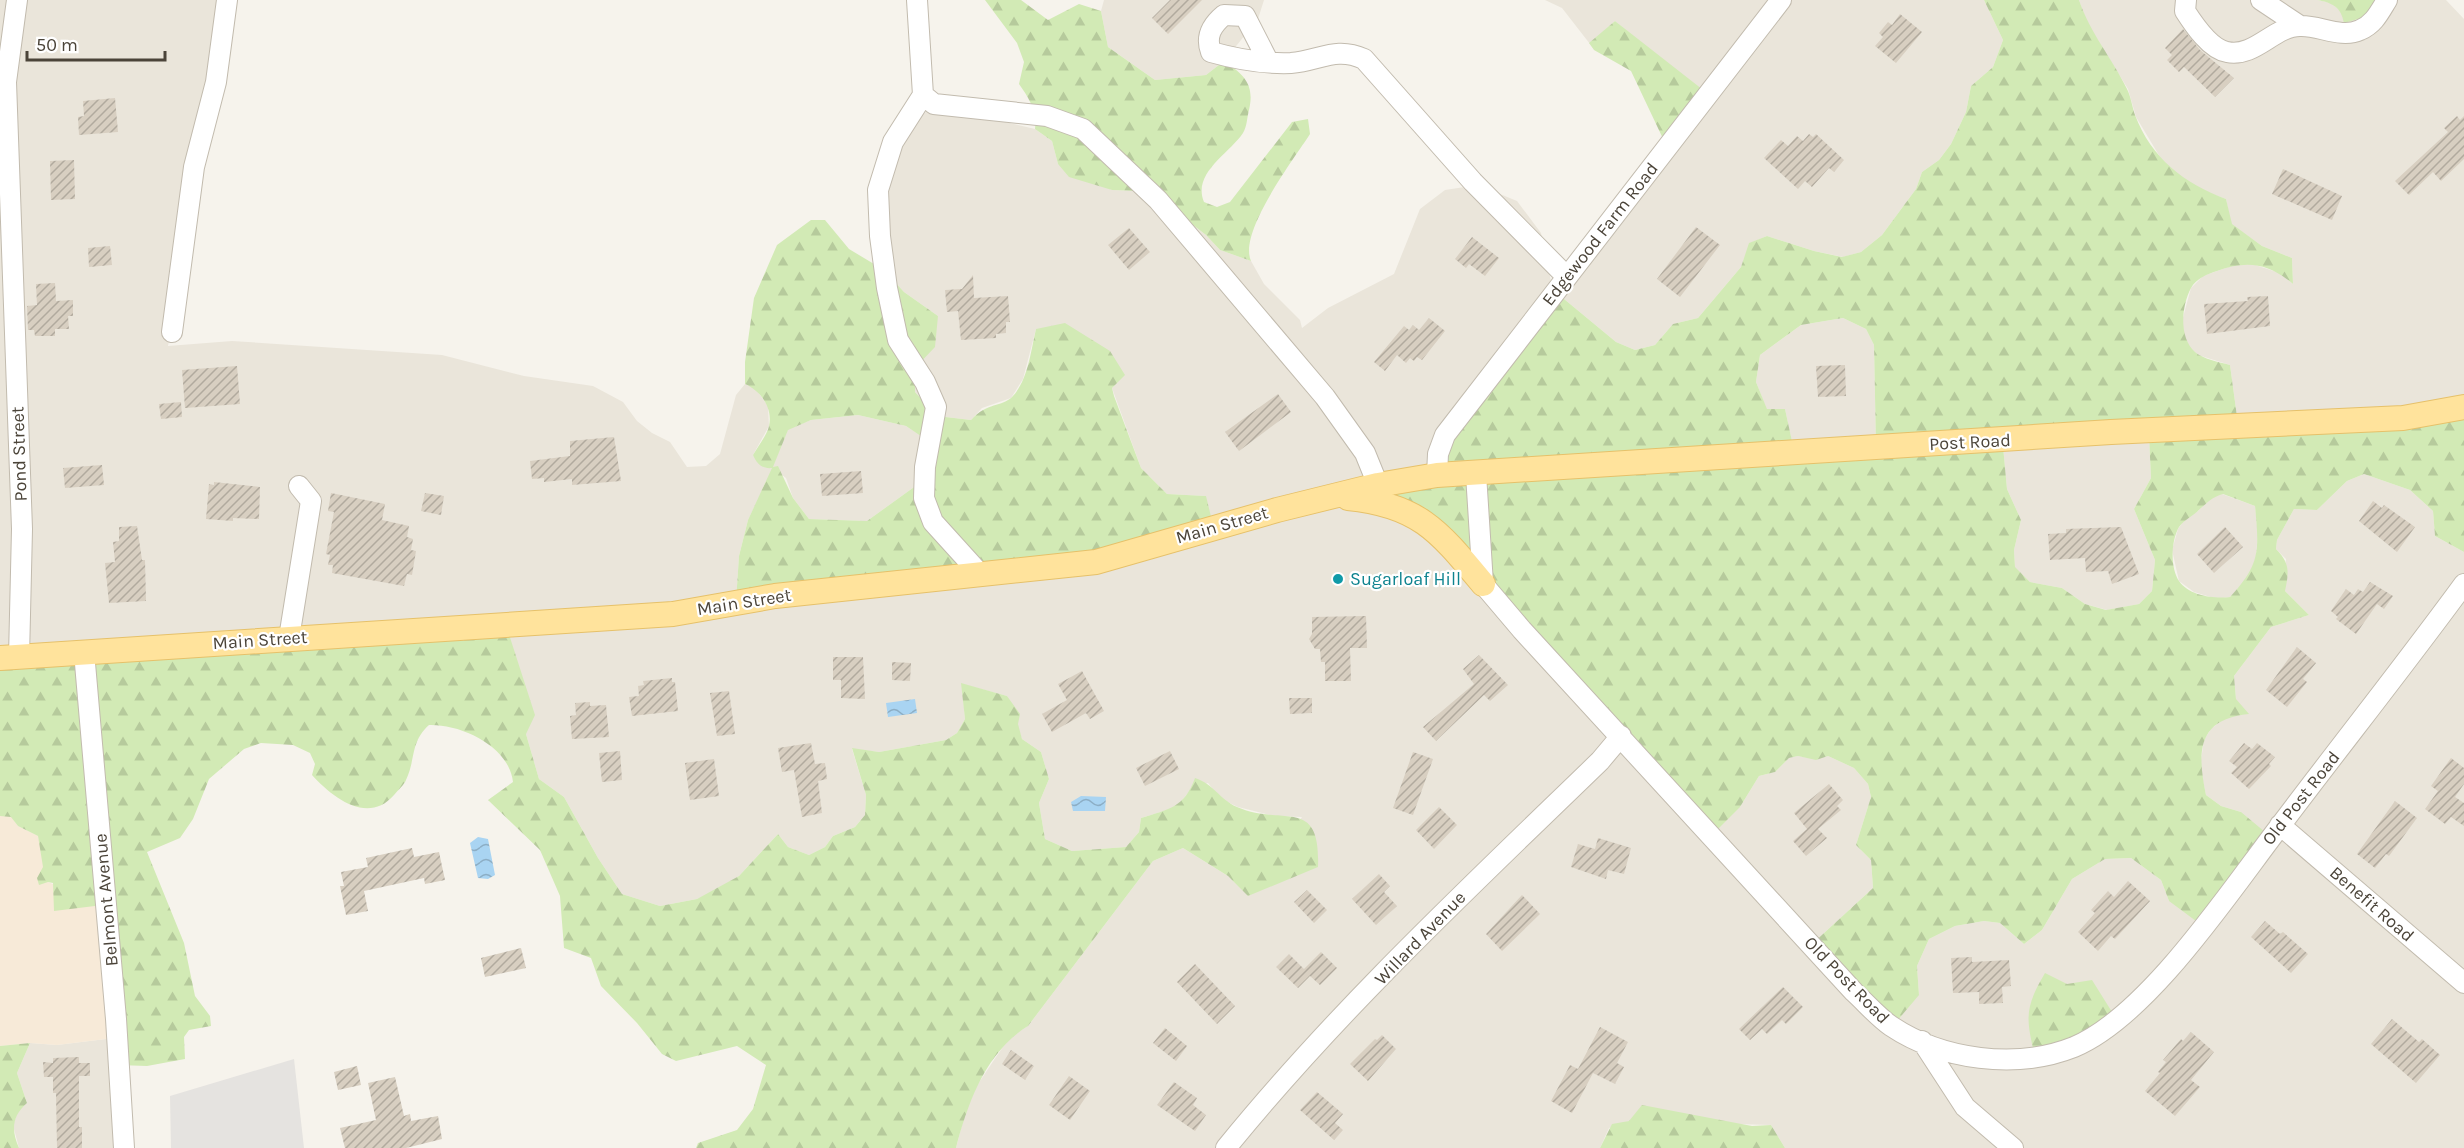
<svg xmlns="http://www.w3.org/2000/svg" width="2464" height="1148" viewBox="0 0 2464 1148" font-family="Karla,sans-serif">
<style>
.residential{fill:#eae5da}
.commercial{fill:#f7ead8}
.forest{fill:url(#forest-firs);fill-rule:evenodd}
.parking{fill:#e5e3e0}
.water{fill:url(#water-waves)}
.building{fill:url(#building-hatch)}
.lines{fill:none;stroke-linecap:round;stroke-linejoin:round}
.minor-casing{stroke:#c2bbae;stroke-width:22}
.major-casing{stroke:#e6c16a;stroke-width:26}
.minor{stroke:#fff;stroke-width:20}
.major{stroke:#ffe39c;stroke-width:24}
.culture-dot{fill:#0f9aa8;stroke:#fff;stroke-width:2}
.labels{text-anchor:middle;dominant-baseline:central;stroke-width:4.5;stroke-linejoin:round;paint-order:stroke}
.street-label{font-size:18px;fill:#4b4439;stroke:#fff}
.culture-label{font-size:18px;fill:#0d838f;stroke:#fff;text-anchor:start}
</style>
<defs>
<pattern id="forest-firs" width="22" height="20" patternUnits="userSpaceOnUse" patternTransform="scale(1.5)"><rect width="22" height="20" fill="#d2eab5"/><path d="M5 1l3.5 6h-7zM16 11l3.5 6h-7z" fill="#b6ca9c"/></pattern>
<pattern id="water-waves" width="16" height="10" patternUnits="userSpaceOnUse" patternTransform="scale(1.5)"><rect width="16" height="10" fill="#a9d4f2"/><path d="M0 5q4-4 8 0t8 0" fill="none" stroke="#8caec5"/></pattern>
<pattern id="building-hatch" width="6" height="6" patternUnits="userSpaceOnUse" patternTransform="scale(1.5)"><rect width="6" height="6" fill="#d8cfc1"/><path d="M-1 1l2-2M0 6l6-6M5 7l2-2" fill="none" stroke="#b1aa9e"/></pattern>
</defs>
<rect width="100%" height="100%" fill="#f6f3ec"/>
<path class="residential" d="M0,0h226l-26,138 -32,208 64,-5 210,14 82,21 69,10 30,16 14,19 15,12 18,9 17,25 19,-1 14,-12 16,-59 9,-11 10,4 13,18 1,20 -16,29 19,13 16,-39 23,-9 47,-5 48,11 32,21 -10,30 -61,44 -58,-2 -16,-21 -7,-20 -13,-10 -25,52 -9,36 -3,45 470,-105 -39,-2 -26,-26 -29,-80 12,-13 -88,-46 -13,50 -12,19 -29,10 -11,12 -34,-4 -22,-24v-24l23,-52 -34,-24 -20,-22 -3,-30 9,-78 23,-39 21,-18 101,24 17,12 6,23 54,26 24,1 44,24 26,20 14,15 31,11 13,23 36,36 2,8 26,-20 66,-34 26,-65 25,-19 33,-5 39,16 24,32 13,63 -155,215 341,296 19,-31 16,-4 14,-14 9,-2 18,3 12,-3 26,12 14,16 3,13 -15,48 15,15 2,28 -62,57 108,50 -2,-29 12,-27 26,-13 29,-5 16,2 24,21 18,-14 30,-51 33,-20 26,-1 30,22 8,21 72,-89 -20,-6 -15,-11 -6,-28 4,-27 7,-11 16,-13 9,-17 -2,-23 37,-49 38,-12 -25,-25 2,-31 -10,-10 1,-9 17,-31 23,1 30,-29 17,-7 46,16 23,21 2,25 29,16v596h-679l-14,-23 -142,-4 -20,7 -9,20h-644l9,-35 11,-26 20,-30 14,-20 18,-11 125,-165 30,-13 45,28 20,19 54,-78 -28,-1 -36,-9 -17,-8 -13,-16 -17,6 -14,18 -36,11 -2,14 -13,15 -54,4 -27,-12 -6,-36 10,-24 -8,-27 -19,-13 -15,-43 -45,-12 3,35 -8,14 -11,7 -67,12 -27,-3 14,46 -1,20 -10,12 -22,9 -8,11 -16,8 -21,-8 -10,-13 -39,42 -23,15 -19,8 -37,7 -38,-12 -24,-36 -34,-61 -25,-18 -13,-45 -526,-73z
M1104,0h160l-6,19 -34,42 -18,14 -51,5 -47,-33 -7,-36z
M1545,0h439l19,40 -10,27 -22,19 -5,26 -15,32 -12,16 -17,12 -6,17 -34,46 -21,17 -18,5 -29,-6 -47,-15 -17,7 -9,24 -43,51 -25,6 -18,21 -20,5 -19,-8 -58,-48 150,-197 -93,-76 -25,23 -28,-36z
M2079,0h238l14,3 11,9 3,11 48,-23h53l18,19v391l-226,14 -8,-59 -32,-10 -12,-11 -4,-23 9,-33 12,-12 34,-12 12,-1 31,10 13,11 -1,-26 -30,-12 -31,-22 -5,-25 -22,-8 -26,-15 -18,-19 -24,-40 -8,-28 -42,-68z
M1843,318l23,11 8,16 2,103 -81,8 -10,-47 -18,1 -11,-28 4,-27 41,-30z
M2149,436l2,42 -17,31 21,51 -3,31 -13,13 -32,6 -22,-6 -23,-16 -32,-6 -15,-14 -1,-18 7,-30 -14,-31 -4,-43z
M2222,494l33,12 3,29 -3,30 -11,17 -14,15 -13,2 -23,-7 -15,-11 -7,-31 6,-21 7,-10 13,-8 14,-14z
M114,1038l9,110h-104l-6,-23 5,-14 9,-8 -10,-30 13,-30 27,2z"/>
<path class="commercial" d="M0,816h11l7,10 20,10 10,46 55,23 11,133 -57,7 -27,-2 -30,3z"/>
<path class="forest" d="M985,0h36l27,20 31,-16 22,7 7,36 47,33 51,-5 18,-14c20,14 31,23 25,49 -2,7 -2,17 -6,23 -14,21 -51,40 -39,69l13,5 13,-5 62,-80 16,-3 2,15c-16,25 -72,98 -59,127l-31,-11 -14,-15 -26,-20 -44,-24 -24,-1 -43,-13 -11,-13 -6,-23 -17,-12c2,-18 -6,-31 -16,-45l5,-22 -7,-19z
M1984,0h95c11,33 33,58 48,89 4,8 5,17 8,26 16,43 50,69 91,84l6,25 30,22 30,12 1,26c-25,-21 -46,-24 -76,-13 -10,3 -21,8 -26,17 -10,19 -12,50 4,64 8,7 24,10 35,13l8,59 226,-14v142l-29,-16 -2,-25 -23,-21 -46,-16 -17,7 -30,29 -23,-1 -17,31 -1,9c14,14 13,23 9,42l24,24 -38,12 -37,49 2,23 13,15c-52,5 -52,38 -43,81l15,11 20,6 30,25 -71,87 -31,-23 -8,-21 -30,-22 -26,1 -33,20 -30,51 -18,14 -24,-21 -16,-2 -29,5 -26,13 -12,27 2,29 -28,33 -80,-83 62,-57 -2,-28 -15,-15 15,-48 -3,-13 -14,-16 -26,-12 -12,4 -18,-4 -9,2 -14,14 -16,4 -19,31 -30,30 -280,-308 -74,-35 79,-16 1,-20 122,-164 58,48 19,8 20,-5 18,-21 25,-6 43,-51 8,-24 18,-7 47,15 28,6 19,-5 21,-17 34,-46 6,-17 17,-12 12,-16 15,-32 5,-26 22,-19 10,-27zM1843,318l23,11 8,16 2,103 -81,7 -10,-46h-18l-11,-27 4,-27 41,-30zM2149,436l2,42 -17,31 21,51 -3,31 -13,13 -33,6 -21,-6 -23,-16 -32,-6 -15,-15 -1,-17 7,-30 -14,-31 -4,-43zM2223,494l32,12c4,44 6,58 -25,91 -15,2 -41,-1 -51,-16 -9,-14 -8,-40 0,-54 6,-8 14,-11 21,-18 8,-7 12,-12 23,-15z
M2317,0h76l-28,17 -21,6c-3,-16 -11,-20 -27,-23z
M1615,21l92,72 -41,52 -35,-74 -37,-21 -5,-7z
M811,220h14l24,29 35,21 20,22 34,24 -3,31 -20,21v24l22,24 34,4c16,-18 31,-13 41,-23 16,-16 19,-47 24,-68l29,-6 45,28 15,24 -13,13 2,8 27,72 26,26 39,2 9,37 -7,4 -472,64 3,-45 9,-36 24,-52c-10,1 -15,-4 -19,-13 5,-9 14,-20 16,-29 4,-18 -8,-35 -24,-42v-22l9,-64 23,-53zM858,415l48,11 31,21 -9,30 -61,44 -58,-2 -16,-21 -15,-32 -5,1 15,-37 23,-10z
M506,625l29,90 -9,19 13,45 25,18 34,61 24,36 38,12 37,-7 42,-23 39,-42 10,13 21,8 16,-8 8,-11 22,-9 10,-12 1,-20 -14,-47 27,4 67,-12 11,-7 8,-14 -4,-36 46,13 13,18 -2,10 4,15 19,13 8,27 -10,24 6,36 27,12 54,-4 13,-15 2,-14c28,-9 43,-10 54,-40 19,6 24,21 42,29 46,20 84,-12 81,60l-70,29 -20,-20 -45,-28 -30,13 -125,165c-42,26 -60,76 -72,122h-260l2,-5 39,-13 16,-21 13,-44 -29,-19 -61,15 -14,-7 -25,-31 -36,-37 -10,-28 -27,-10 -4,-52 -20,-46 -52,-50 25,-18c-4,-36 -52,-58 -84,-57 -19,17 -13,34 -23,55 -2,5 -8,10 -12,15 -26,30 -61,3 -82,-20l3,-11 -5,-11 -17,-8 -32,-2 -17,6 -35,30 -16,40 -13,19 -33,14 37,91 11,53 15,20 1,10 -22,4 -5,7 1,22 -38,7 -29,-1 -15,-160 -49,6 -1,-28 -5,-1 -9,3 -2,-7 6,-11 -5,-31 -20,-10 -7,-9 -11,-1v-155z
M2045,973l22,11 25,-4 25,40 -82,37c-9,-39 -11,-48 10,-84z
M30,1043l-13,30 10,30c-15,13 -16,27 -8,45h-19v-102z
M1642,1105l110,21 19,-1 14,23h-185l12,-24 17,-3z"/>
<path class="parking" d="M294,1059l10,89h-133l-1,-52z"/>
<path class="water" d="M915,699l2,14 -29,4 -2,-14z
M1081,796l25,1 -1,14h-32l-2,-9z
M478,837l10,2 7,36 -7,4 -10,-1 -8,-35z"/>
<path class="building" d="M1170,0h32l-34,34 -16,-16z
M1900,14l22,18 -26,31 -21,-17 8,-9 -4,-4 9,-11 4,3z
M2183,29l17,21 34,28 -19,19 -31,-30 -5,5 -12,-12 5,-5 -7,-7z
M115,98l3,34 -39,3 -1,-18 6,-1 -1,-15z
M2457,116l3,4 4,-4v43l-23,22 -8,-9 -24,23 -14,-14 53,-49 -4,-4z
M1809,134l4,3 3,-3 28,26 -10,12 -5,-4 -17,19 -7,-6 -7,8 -34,-31 17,-18 7,6 9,-10 6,5z
M74,160l1,39 -24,1 -1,-39z
M2283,169l59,27 -10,24 -60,-26z
M1696,227l24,18 -40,52 -23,-18z
M1129,228l21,24 -21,18 -21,-25z
M1472,237l27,21 -14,18 -16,-12 -3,4 -11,-9z
M110,246l2,19 -23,2 -1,-19z
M973,275l1,23 34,-2 2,26h-4v11l-10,1v4l-35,2 -3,-29 -11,1 -2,-22 17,-1z
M55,283l1,18 17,-1v16h-5l1,13h-14v7h-20l-1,-6h-6l-1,-24 10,-1 -1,-21z
M2268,296l2,30 -63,8 -3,-30 44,-3 -1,-4z
M1429,318l16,13 -23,29 -5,-3 -3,4 -4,-3 -4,5 -9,-8 -12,16 -11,-9 30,-36 5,4 4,-5 6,5z
M1845,365l1,31 -28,1 -2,-31z
M237,366l3,38 -55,4 -3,-38z
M1278,394l13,18 -52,39 -14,-19z
M181,402l1,15 -21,2 -2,-15z
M614,437l7,44 -49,4v-6l-28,3v-4l-12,1 -2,-18 40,-5v-15z
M102,465l2,20 -39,3 -2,-20z
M861,471l2,22 -41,3 -2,-22z
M214,482l46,5 -1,32 -26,-1v3l-27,-2 3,-35 5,1z
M331,493l54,11 -3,16 27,6 -2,11 6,2 -2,11 5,1 -4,24 -5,-1 -3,12 -72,-13 1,-8h-5l2,-10 -4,-1 8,-42 -6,-1z
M425,493l19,3 -3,19 -20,-4z
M2373,501l9,7 2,-3 31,22 -18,25 -38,-31z
M137,526l5,34h3l1,41 -37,2 -4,-40 10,-1 -2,-20 6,-1v-14z
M2121,527l18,47 -27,10 -4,-13 -22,1 -1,-14 -35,2 -2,-26 18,-1v-4z
M2225,527l18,20 -29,26 -17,-19z
M2370,582l23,14 -9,13 -7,-5 -21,30 -20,-15 2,-2 -7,-6 15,-22 8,6 4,-6 5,3z
M1366,616l1,32h-17l1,33h-26v-19h-4l-1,-13h-5l-6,-10 3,-5v-17z
M2297,647l19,16 -13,16 4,3 -20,25 -21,-17z
M1479,655l29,30 -18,16 -6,-6 -48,46 -13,-14 51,-43 -11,-15z
M833,657h30l2,42 -24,-1v-18h-8z
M892,662l19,1 -1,18 -18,-1z
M1082,671l22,40 -14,8 -4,-6 -34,19 -10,-18 25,-14 -9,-16z
M672,678v4h3l3,29 -46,5 -3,-19 10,-1 -1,-10 6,-1 -1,-4z
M729,691l6,43 -18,2 -7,-43z
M1289,698h23v15l-22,1z
M590,702v4l16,-1 3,32 -37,2 -2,-23 6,-1 -1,-12z
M811,743l4,21 10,-1 2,16 -9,2 4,32 -20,4 -8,-47 -12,2 -4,-24z
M2244,743l8,6 5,-6 18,14 -6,7 2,2 -22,23 -18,-16 6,-6 -8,-6z
M620,751l2,29 -20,2 -3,-29z
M1170,751l9,18 -34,17 -9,-18z
M1413,752l20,7 -20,56 -20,-7z
M2451,758l13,10v16l-9,13 9,6v23l-13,-9 -6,7 -20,-15 13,-18 -7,-5z
M714,759l5,37 -29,4 -5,-37z
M1829,784l14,16 -6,6 4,4 -23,19 9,9 -21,18 -13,-15 14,-12 -13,-16z
M2395,801l22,17 -28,38 -3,-2 -11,14 -18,-14z
M1439,807l18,18 -23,24 -18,-19z
M1598,838l33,10 -7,26 -16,-4 -2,9 -35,-12 7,-23 17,5z
M412,848l2,9 25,-5 6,28 -20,4 -1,-6 -60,13 4,20 -22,4 -6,-29h4l-3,-14 27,-5 -2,-9z
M1379,874l11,12 -6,6 13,14 -21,19 -24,-26z
M2128,881l22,20 -35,38 -4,-3 -13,15 -20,-19 17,-19 -4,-3 17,-19 6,6z
M1307,890l20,20 -13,13 -20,-21z
M1522,895l18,19 -38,37 -16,-17z
M2265,921l15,13 3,-2 25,22 -17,19 -40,-36z
M521,948l5,20 -41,9 -4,-19z
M1321,952l16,16 -17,17 -10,-9 -12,12 -22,-21 13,-13 15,15z
M1972,957v5l37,-2 2,26 -9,1 1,16 -24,1v-12l-26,1 -2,-35z
M1195,964l40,42 -18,18 -40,-42z
M1783,987l20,20 -17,17 -4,-4 -15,14 -5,-5 -12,11 -11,-11z
M2392,1019l27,23 3,-3 18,16 -24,28 -45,-39z
M1600,1027l28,15 -11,21 7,4 -9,17 -22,-11 -21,40 -21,-12 19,-36 8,4z
M1165,1028l22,18 -11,15 -23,-18z
M2191,1032l23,20 -23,28 9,7 -25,29 -30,-25 15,-18 -2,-1 8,-10 -3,-2 18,-21 2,2z
M1382,1035l14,14 -28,32 -18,-17 25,-25 2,1z
M1011,1050l23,16 -9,14 -23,-16z
M79,1057v6h11v13h-11v51h3v21h-25l-1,-55h-3v-16h-9l-1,-15 10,1v-5z
M357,1066l4,19 -23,5 -4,-18z
M1069,1076l21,15 -20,29 -21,-15z
M395,1077l9,39 6,-2 1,7 27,-5 4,23 -36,9h-61l-5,-20 36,-8 -8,-37z
M1174,1082l23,16 -4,7 13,10 -11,16 -38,-26z
M1317,1092l26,22 -8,9 8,7 -9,10 -34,-30z"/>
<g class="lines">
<defs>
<path id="minor" d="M17,0l-11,82 16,447 -3,128
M917,0l6,95 11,9 113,12 36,13 75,71 167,197 40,56 13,32
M2186,0l-1,11c9,14 25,38 42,41 28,6 47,-26 73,-26 19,-1 41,13 60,4 14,-6 19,-17 27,-30
M2261,0l39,26
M1268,61l-23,-45 -21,-1c-12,10 -19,21 -13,37 25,7 54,12 80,11 29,-2 44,-17 73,-4l109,123 94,95
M923,95l-30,47 -15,48 2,46 7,52 11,52 27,42 11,25 -11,60 -1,31 9,24 48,53
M172,332l22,-165 22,-85 11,-82
M1476,474l7,110 39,46 332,362c12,11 24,25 37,34 51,34 125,44 183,21 74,-31 156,-156 206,-221 61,-81 124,-160 184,-242
M1437,475l1,-21 7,-19 336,-435
M289,638l22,-137 -12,-15
M84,652l32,367 8,129
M2280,825l184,158
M1922,1041l43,66 48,41
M1226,1148c113,-139 245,-262 374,-387l21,-25"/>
<path id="major" d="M1348,498c71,7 91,33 135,86
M0,658l673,-44 102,-18 321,-34 181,-52 101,-25 59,-10 674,-43 292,-14 61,-11"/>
</defs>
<use href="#minor" class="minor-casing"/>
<use href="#major" class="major-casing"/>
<use href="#minor" class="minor"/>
<use href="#major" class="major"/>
</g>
<circle class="culture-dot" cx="1338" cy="579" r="6"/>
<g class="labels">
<g class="street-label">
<text transform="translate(1600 234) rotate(-52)">Edgewood Farm Road</text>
<text transform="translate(1970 442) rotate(-3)">Post Road</text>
<text transform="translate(19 454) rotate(-92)">Pond Street</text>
<text transform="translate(1222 525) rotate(-16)">Main Street</text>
<text transform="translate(744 602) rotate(-9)">Main Street</text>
<text transform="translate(260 640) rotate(-4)">Main Street</text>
<text transform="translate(2301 798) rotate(-52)">Old Post Road</text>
<text transform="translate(106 900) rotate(-95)">Belmont Avenue</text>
<text transform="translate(2372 904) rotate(41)">Benefit Road</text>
<text transform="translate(1420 938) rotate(-46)">Willard Avenue</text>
<text transform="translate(1847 980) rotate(46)">Old Post Road</text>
</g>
<g class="culture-label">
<text x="1350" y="579">Sugarloaf Hill</text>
</g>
</g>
<path d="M27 51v9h138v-9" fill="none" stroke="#4b4439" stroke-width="3"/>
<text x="36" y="51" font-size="18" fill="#4b4439" stroke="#ffffff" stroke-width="4.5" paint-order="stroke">50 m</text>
</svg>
